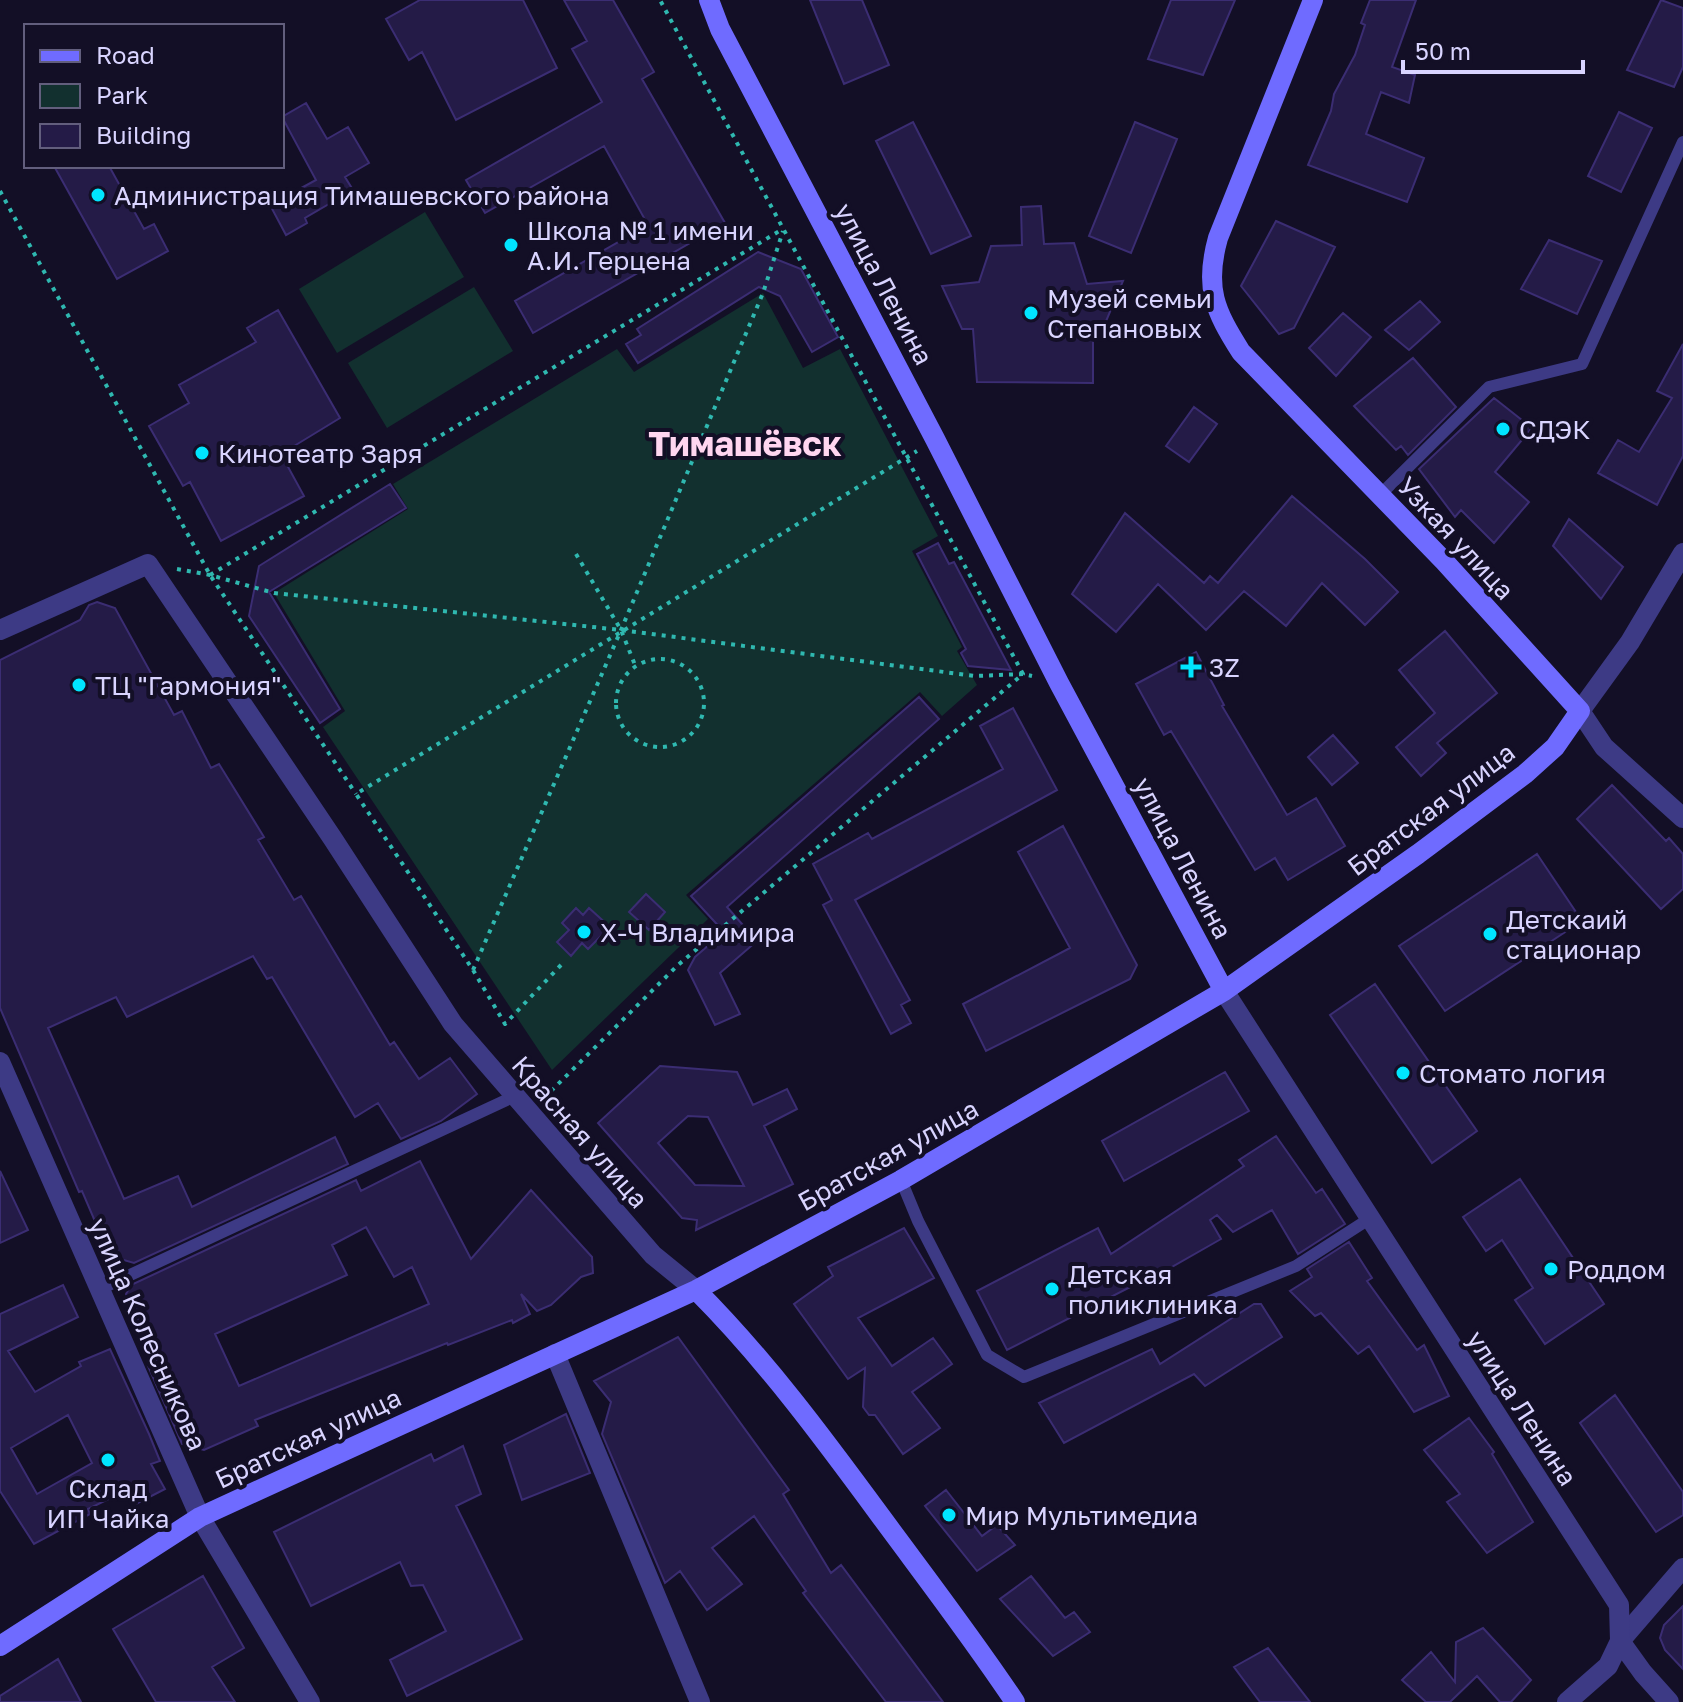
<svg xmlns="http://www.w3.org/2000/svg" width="1683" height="1702" viewBox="0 0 1683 1702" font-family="'Golos Text',sans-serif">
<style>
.green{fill:#12302f}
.building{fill:#241b47;stroke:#3b2d73;stroke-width:2;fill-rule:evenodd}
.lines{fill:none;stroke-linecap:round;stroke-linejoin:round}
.path{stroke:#2fb8b0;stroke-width:4;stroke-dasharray:4 6;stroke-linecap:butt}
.service{stroke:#3d3a85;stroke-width:12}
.minor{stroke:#3d3a85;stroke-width:20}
.tertiary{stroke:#3d3a85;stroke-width:20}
.secondary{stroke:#6f6bff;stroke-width:20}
.poi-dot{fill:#00e5ff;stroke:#130f26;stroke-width:3}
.labels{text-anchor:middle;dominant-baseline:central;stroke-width:8;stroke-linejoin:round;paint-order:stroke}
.poi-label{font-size:26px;fill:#d9d4ff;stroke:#130f26;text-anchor:start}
.street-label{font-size:26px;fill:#d9d4ff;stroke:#130f26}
.district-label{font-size:34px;font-weight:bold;fill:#ffd6f0;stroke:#130f26}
</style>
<rect width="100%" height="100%" fill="#130f26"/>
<path class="green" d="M425,212l39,65 -127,76 -38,-64z
M474,287l39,64 -126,77 -39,-65z
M763,293l40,75 37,-19 98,187 -26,15 50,96 -5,4 20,34 -35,31 -22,-24 -234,203 22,24 -156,151 -229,-343 22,-16 -71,-118 134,-84 -15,-25 224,-135 17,23z"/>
<path class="building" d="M420,0h103l34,68 -101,52 -34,-68 -13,8 -23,-41z
M564,0h49l41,72 -12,7 83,144 -192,110 -18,-32 133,-76 -44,-79 -119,67 -19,-33 136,-78 -30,-53 15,-8z
M810,0h52l27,65 -45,19z
M1171,0h64l-32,75 -55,-16z
M1370,0h46l-24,67 23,8 -6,28 -28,-11 -15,42 58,24 -17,44 -99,-37 23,-54 3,-17 21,-39 10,-30 -4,-2z
M1661,0l22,8v59l-9,20 -47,-17z
M306,103l21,36 21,-12 21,36 -24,14 8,13 -48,28 2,5 -21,12 -16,-30 46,-25 -34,-63z
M1619,112l33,16 -31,64 -33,-16z
M913,122l58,114 -40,18 -55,-113z
M1135,122l42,17 -46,114 -42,-17z
M54,166h55l35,63 10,-5 14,27 -51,28z
M1041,206l3,38 30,-1 13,41 36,-3 -19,45 -11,1v56l-116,-1 -4,-53h-11l-20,-43 37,-4 12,-36 31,-1 -1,-38z
M1276,221l59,26 -41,81 -15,6 -38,-48z
M1549,240l53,21 -25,53 -56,-25z
M758,252l43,17 37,68 -26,15 -32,-56 -21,-9 -121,76 -12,-19 15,-9 -4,-6z
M1420,301l20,21 -31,28 -24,-20z
M278,310l62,108 -59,36 23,42 -83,45 -31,-59 -7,4 -34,-60 40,-23 -10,-18 77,-43 -9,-14z
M1343,313l28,24 -35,39 -27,-28z
M1683,344v112l-26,49 -59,-32 20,-33 21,12 33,-54 -15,-7z
M1413,358l43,49 -48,48 -7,-9 -5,4 -42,-44z
M1494,398l38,30 -37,44 34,30 -35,41 -33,-33 -6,7 -36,-48z
M1194,407l23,17 -28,38 -23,-16z
M390,484l16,24 -137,84 71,117 -20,14 -71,-107 10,-50z
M1292,496l73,63 33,33 -33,33 -43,-42 -36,43 -42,-35 -38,39 -48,-46 -42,48 -44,-38 53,-81 79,70 6,-7 8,7z
M1569,519l54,48 -22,32 -48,-53z
M938,543l11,21 5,-2 57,108 -43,-4 -7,-13 5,-4 -49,-95z
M97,602l18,6 59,107 8,-4 29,57 8,-4 45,73 -6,3 36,60 7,-4 89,149 4,-3 25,37 31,-21 27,36 -36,27 -40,18 -23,-36 -23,14 -83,-140 -5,2 -14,-23 -126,61 -11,-20 -68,31 76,171 54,-23 14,31 143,-70 13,27 -214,99 -21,-6 -4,-11 -3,1 -24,-56 -3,1 -79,-184v-348l80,-40 9,-15z
M1445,631l52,62 -60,50 9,10 -25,23 -25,-29 39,-34 -36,-43z
M1196,652l28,53 -2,1 65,109 29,-17 29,48 -57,34 -13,-22 -20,12 -84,-139 -7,4 -28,-51z
M919,697l20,22 -212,188 30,34 -37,32 20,41 -25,11 -27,-55 7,-13 29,-25 -33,-36z
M1013,708l44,82 -202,110 55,100 -9,5 10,18 -20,11 -68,-129 9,-5 -19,-36 55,-31 4,6 131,-70 -23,-43z
M1333,735l25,28 -26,22 -24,-28z
M1612,785l54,56 3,-3 14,16v35l-22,20 -84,-90z
M1063,826l74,139 -7,14 -144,72 -23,-47 107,-56 -52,-96z
M1537,854l45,67 -137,90 -46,-65z
M646,894l19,18 -16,18 -20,-18z
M576,908l7,7 6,-7 21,19 -22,22 -6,-6 -11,13 -14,-14 12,-12 -7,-7z
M1375,984l102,147 -45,32 -102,-148z
M660,1066l77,6 16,33 34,-16 10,20 -33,17 29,58 -97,46 1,-10 -15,-2 -84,-95zM688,1116l20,1 36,69 -49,-1 -37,-42z
M1225,1072l24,39 -125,70 -22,-40z
M1276,1136l40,57 6,-4 23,35 -47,30 -26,-44 -39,22 -16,-17 -7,5 11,19 -79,45 -2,-2 -133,68 -30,-59 121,-63 13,26 133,-88 -5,-6z
M420,1161l51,98 60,-69 61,67 1,16 -12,4 -30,28 -14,6 -16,-17 9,20 -17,9 -1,-3 -64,25 -1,-2 -192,77 3,6 -54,24 -22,-6 -34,-78 9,-5 -31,-67 5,-9 225,-105 5,11zM366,1227l28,50 18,-10 17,37 -190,82 -24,-52 132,-59 -15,-30z
M0,1171l28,59 -28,13z
M1520,1179l84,125 -59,40 -30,-44 18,-12 -31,-48 -16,11 -23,-34z
M904,1228l30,50 -76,40 34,48 41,-28 19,26 -40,28 28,36 -37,26 -28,-39h-6l-6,-8 2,-39 -17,11 -54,-75 39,-28 -5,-9z
M1349,1242l23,36 -5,3 50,69 7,-5 25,51 -35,16 -45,-66 -11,8 -37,-41 -6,3 -25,-25 22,-14 -5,-8z
M63,1285l15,32 -70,34 27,41 46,-26 -2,-4 31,-13 39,85 11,27 -9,3 14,25 -29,15 -9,-14 -39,19 2,5 -56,30 -34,-53v-177zM68,1415l24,48 -55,31 -26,-46z
M1254,1304h7l21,33 -77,49 -11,-12 -130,69 -25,-40 113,-54 8,15z
M678,1337l111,153 -6,4 48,79 10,-8 102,137h-57l-83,-109 3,-2 -52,-75 -42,32 30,36 -35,26 -27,-39 -15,12 -63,-149 9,-32 -17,-21z
M1615,1395l68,97v23l-27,17 -76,-109z
M566,1414l24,59 -68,27 -18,-55z
M1469,1418l25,34 -2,2 41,68 -46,31 -40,-51 13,-8 -36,-44z
M463,1446l18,48 -25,12 66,133 -115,57 -17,-36 56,-29 -23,-46 -12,1 -11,-24 -89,44 -37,-74 157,-78 3,7z
M946,1490l36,46 15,-11 18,20 -38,26 -52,-65z
M203,1576l41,72 -32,19 23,35h-79l-43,-73z
M1031,1576l34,42 9,-6 16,20 -37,24 -53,-57z
M1683,1606v63l-18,-19 -5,-12 4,-13z
M1483,1628l48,52 -20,22h-11l-23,-26 -27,26h-24l-24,-22 29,-28 24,30 1,-40z
M1268,1648l42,54h-50l-26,-35z
M58,1659l23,43h-81v-6z"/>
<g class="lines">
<path class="path" d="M0,191l210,384 146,219
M576,554l45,76 14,35
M177,569l33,6 64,18 347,37 354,46 48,-2 9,2
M210,575l571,-345
M616 703a44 44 0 1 1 88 0a44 44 0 1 1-88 0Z
M561,965l-56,59 -32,-54 -117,-176 561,-343
M473,970l148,-340 142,-337 20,-62
M544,1098l134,-133 345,-291 -363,-674"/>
<path class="service" d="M1380,495l109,-108 93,-23 101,-222
M901,1180l17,41 69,134 37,22 272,-111 73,-47
M100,1289l415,-193"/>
<path class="minor" d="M0,630l148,-66 185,275 120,185 200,231 43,35
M1580,711l24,36 79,71
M0,1062l200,455 110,185
M555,1354l145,348
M1620,1641l63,-73"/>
<path class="tertiary" d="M1580,711l50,-69 53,-89
M1224,991l395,614 1,36 23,32 26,29
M1567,1702l41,-36 12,-25"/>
<path class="secondary" d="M709,0l11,29 215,410 124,244 165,308
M696,1290c69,69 128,149 186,228 45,61 91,121 133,184
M0,1646l200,-129 496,-227 205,-110 323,-189 194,-137 107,-80 30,-27 25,-36 -136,-150 -203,-209c-26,-41 -37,-64 -23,-114l95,-238"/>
</g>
<g class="poi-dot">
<circle cx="98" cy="195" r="8"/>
<circle cx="511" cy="245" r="8"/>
<circle cx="1031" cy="313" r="8"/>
<circle cx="1503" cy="429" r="8"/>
<circle cx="202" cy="453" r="8"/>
<path d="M1187 655h8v8h8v8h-8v8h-8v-8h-8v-8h8z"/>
<circle cx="79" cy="685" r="8"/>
<circle cx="584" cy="932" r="8"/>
<circle cx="1490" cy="934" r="8"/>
<circle cx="1403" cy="1073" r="8"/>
<circle cx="1551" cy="1269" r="8"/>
<circle cx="1052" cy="1289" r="8"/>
<circle cx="108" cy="1460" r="8"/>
<circle cx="949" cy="1515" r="8"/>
</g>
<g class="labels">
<g class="poi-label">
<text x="114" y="195">Администрация Тимашевского района</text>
<text x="527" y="230">Школа № 1 имени<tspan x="527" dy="30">А.И. Герцена</tspan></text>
<text x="1047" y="298">Музей семьи<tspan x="1047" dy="30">Степановых</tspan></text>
<text x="1519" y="429">СДЭК</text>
<text x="218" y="453">Кинотеатр Заря</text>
<text x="1209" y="667">3Z</text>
<text x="95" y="685">ТЦ "Гармония"</text>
<text x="1506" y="919">Детскаий<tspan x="1506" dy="30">стационар</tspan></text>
<text x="600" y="932">Х-Ч Владимира</text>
<text x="1419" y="1073">Стомато логия</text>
<text x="1567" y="1269">Роддом</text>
<text x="1068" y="1274">Детская<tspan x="1068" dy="30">поликлиника</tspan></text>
<text x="108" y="1488" text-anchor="middle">Склад<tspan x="108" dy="30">ИП Чайка</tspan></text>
<text x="965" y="1515">Мир Мультимедиа</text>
</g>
<g class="street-label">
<text transform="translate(884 284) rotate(62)">улица Ленина</text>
<text transform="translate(1456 538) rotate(47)">Узкая улица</text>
<text transform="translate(1431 809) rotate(-37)">Братская улица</text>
<text transform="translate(1183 858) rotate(62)">улица Ленина</text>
<text transform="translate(580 1132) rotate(49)">Красная улица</text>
<text transform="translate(888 1155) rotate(-29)">Братская улица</text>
<text transform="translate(148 1334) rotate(66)">улица Колесникова</text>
<text transform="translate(1522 1408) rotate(57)">улица Ленина</text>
<text transform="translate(308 1438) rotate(-25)">Братская улица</text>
</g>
<g class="district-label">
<text x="745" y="443">Тимашёвск</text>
</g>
</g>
<rect x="24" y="24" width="260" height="144" fill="#130f26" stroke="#625e7d" stroke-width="2"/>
<rect x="40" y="50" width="40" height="12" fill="#6f6bff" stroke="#625e7d" stroke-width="2"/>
<text x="96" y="64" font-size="24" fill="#d9d4ff">Road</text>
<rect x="40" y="84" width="40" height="24" fill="#12302f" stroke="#625e7d" stroke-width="2"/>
<text x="96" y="104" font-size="24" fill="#d9d4ff">Park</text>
<rect x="40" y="124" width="40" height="24" fill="#241b47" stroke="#625e7d" stroke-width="2"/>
<text x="96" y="144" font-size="24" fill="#d9d4ff">Building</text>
<path d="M1403 60v12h180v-12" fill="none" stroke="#d9d4ff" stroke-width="4"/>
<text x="1415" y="60" font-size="24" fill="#d9d4ff" stroke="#130f26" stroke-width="6" paint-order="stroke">50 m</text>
</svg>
